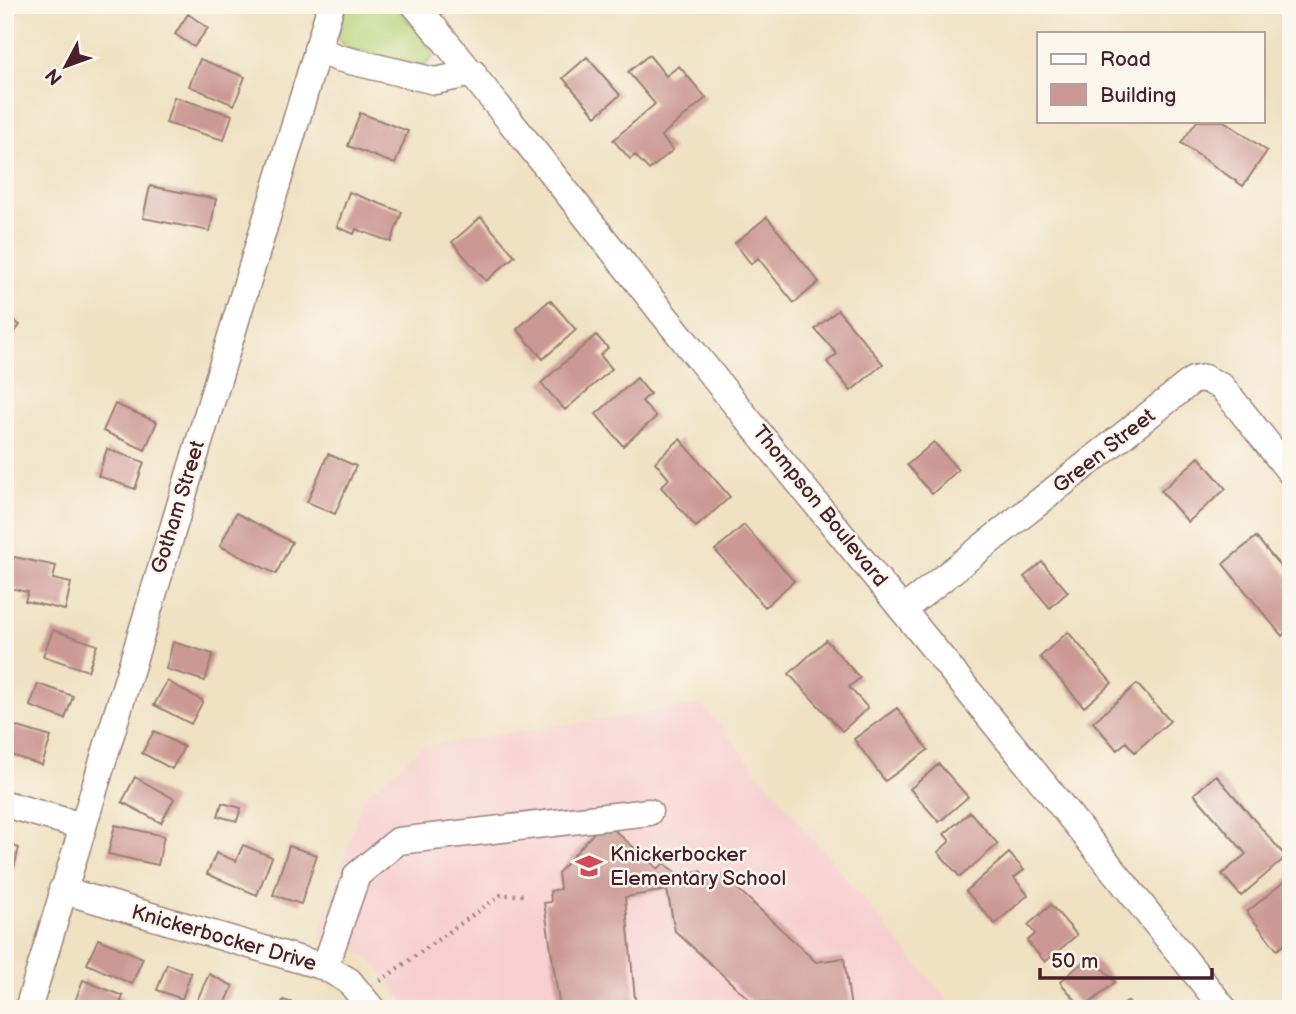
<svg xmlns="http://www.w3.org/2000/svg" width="1296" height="1014" viewBox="0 0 1296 1014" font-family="'Balsamiq Sans',sans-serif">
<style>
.built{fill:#f7cfd0}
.green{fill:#b6d278;stroke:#807852;stroke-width:2}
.building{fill:#cc9894}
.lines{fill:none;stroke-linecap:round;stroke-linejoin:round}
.minor-casing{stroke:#9c8076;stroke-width:29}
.path{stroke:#9c8076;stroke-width:4.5;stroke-dasharray:2 5;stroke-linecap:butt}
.minor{stroke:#fff;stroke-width:26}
.labels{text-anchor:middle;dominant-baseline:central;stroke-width:5;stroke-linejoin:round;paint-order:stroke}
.street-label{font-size:21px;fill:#4a1f2b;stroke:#fbf7ec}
.poi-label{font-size:21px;fill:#4a1f2b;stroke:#fbf7ec;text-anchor:start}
</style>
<rect width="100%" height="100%" fill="#fbf7ec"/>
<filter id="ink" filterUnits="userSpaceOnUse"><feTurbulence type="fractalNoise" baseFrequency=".0143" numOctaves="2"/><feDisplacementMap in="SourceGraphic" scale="14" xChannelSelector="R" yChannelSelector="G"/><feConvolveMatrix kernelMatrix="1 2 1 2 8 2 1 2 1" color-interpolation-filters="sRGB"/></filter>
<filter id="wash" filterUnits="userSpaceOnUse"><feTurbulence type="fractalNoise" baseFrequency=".00686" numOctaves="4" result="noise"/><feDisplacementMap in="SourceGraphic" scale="28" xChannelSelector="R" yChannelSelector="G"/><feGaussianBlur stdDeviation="1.57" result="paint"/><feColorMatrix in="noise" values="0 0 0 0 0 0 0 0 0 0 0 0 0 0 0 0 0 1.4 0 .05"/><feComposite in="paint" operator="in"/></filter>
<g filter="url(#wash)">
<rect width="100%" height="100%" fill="#efe1c2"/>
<path class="built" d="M702,704l252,305h-544l-31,-41 -24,-21 -35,-13 43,-137 61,-51z"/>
<path class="green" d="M346,5h50l35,44 2,7 -9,10 -78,-18 -9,-11z"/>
<g id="blocks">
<path class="building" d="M188,14l20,14 -14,19 -19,-13z
M649,55l17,21 13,-10 27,32 -45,38 12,14 -24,20 -14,-15 -5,4 -17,-19 42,-36 -27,-32z
M587,57l33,38 -24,21 -33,-38z
M200,59l45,18 -11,28 -45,-19z
M174,97l58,18 -8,25 -58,-17z
M360,113l48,18 -13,33 -47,-18z
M1197,121h27l43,30 -24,35 -62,-43z
M150,186l66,13 -6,32 -67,-13z
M349,192l53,20 -11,30 -35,-13 -2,5 -17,-7z
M481,217l34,39 -29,25 -34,-39z
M767,217l52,65 -25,21 -36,-45 -7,6 -16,-21z
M550,300l26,30 -33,29 -26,-30z
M838,310l45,54 -32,27 -24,-29 10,-8 -22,-25z
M5,314l15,11 -15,20z
M596,335l12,13 -8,7 12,14 -47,41 -24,-27z
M637,378l13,16 -8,7 14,16 -33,29 -27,-32z
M115,404l42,18 -12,28 -42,-19z
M680,439l50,58 -34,30 -35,-40 8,-8 -14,-17z
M934,442l24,28 -26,24 -25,-29z
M107,449l37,13 -9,27 -37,-13z
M328,454l28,12 -21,48 -28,-12z
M1199,457l27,32 -38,33 -27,-31z
M236,513l56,29 -16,32 -56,-28z
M744,525l50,56 -29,26 -50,-57z
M1256,537l35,42v49l-9,8 -59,-72z
M5,555l51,11 -3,13 18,4 -6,27 -40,-9 3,-9 -23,-5z
M1042,562l26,30 -18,16 -26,-31z
M53,630l44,15 -9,26 -45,-15z
M1068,632l44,51 -28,24 -44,-50z
M826,640l34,38 -11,9 19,21 -26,23 -53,-57z
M173,642l40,12 -8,27 -39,-12z
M167,681l36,20 -12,23 -37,-19z
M38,684l35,12 -8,23 -35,-13z
M1137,684l33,37 -35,31 -9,-10 -9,8 -24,-28z
M897,708l31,42 -43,31 -31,-42z
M5,723l46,14 -9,28 -37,-12z
M154,731l30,16 -12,22 -30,-16z
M939,764l29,33 -29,25 -29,-33z
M1216,775l70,82 -45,39 -19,-22 24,-20 -52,-60z
M135,777l39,22 -13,24 -39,-21z
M222,803l19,5 -4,13 -19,-5z
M970,812l28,32 -38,33 -22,-25 12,-11 -6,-7z
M604,821l54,48 6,-6 14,12 22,-4 14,14 9,-10 93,87 28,-4 7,51h-78l-1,-5 -21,-3 -76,-70 -8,-41 -42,7 11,112h-76l-16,-106 7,-1 -1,-11 10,-2 -2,-16z
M115,825l49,11 -6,29 -50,-11z
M5,844l14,4 -7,26 -7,-2z
M243,845l29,12 -15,38 -50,-21 9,-21 20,8z
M289,846l28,9 -16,49 -28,-9z
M1009,853l15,17 -10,8 14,17 -33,29 -29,-33z
M1291,876v63l-14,11 -30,-38z
M5,885l6,2 -5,17h-1z
M1051,905l26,30 -32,27 -18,-21 8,-7 -7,-9z
M98,939l45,19 -11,26 -45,-20z
M1091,955l24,27 -32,27 -23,-27z
M167,964l24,9 -9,26 -25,-9z
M209,974l24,12 -10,23h-30z
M83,980l40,16 -5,13 -45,-2z
M283,1000l27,8v1h-29z
M1128,1001l6,8h-15z"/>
</g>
</g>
<g filter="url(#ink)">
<use href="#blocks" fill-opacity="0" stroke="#9c8076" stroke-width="2"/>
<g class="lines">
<defs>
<path id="minor" d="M415,5c98,116 189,236 284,354 175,217 352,431 525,650
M317,49l21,9 97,23 38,-8
M904,609l289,-229 11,-2 18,9 69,86
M5,804l77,22
M62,890l263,77 24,14 23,28
M325,967l32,-92 41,-34 251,-29
M28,1009l303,-1004"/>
</defs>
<use href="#minor" class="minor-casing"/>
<path class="path" d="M380,981l121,-86h23"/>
<use href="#minor" class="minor"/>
</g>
</g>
<defs>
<symbol id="school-bare" viewBox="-9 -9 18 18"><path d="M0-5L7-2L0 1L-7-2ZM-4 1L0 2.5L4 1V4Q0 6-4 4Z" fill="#d1495b" stroke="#fbf7ec" stroke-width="2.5" paint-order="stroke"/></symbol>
</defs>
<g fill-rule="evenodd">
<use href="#school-bare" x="570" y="847" width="38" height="38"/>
</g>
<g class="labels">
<g class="street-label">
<text transform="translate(1104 451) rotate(-38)">Green Street</text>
<text transform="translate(820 506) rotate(51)">Thompson Boulevard</text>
<text transform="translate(178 507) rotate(-73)">Gotham Street</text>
<text transform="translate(224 938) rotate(16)">Knickerbocker Drive</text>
</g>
<g class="poi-label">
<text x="610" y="854">Knickerbocker<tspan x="610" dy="24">Elementary School</tspan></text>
</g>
</g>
<rect width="1296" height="1014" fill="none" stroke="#fbf7ec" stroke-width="28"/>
<rect x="1037" y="32" width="228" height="91" fill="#fbf7ec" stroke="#b4a19f" stroke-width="2"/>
<rect x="1051" y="54" width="35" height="10" fill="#ffffff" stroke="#b4a19f" stroke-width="2"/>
<text x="1100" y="66" font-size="21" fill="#4a1f2b">Road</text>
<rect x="1051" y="84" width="35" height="21" fill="#cc9894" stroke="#b4a19f" stroke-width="2"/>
<text x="1100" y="102" font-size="21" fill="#4a1f2b">Building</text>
<g transform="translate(66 66) rotate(229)" stroke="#fbf7ec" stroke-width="5" paint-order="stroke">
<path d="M0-5L12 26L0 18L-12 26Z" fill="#4a1f2b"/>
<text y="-10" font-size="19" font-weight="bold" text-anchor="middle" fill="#4a1f2b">N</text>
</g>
<path d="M1040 968v10h172v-10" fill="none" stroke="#4a1f2b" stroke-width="3.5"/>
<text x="1051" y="968" font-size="21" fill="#4a1f2b" stroke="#fbf7ec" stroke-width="5" paint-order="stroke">50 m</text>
</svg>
